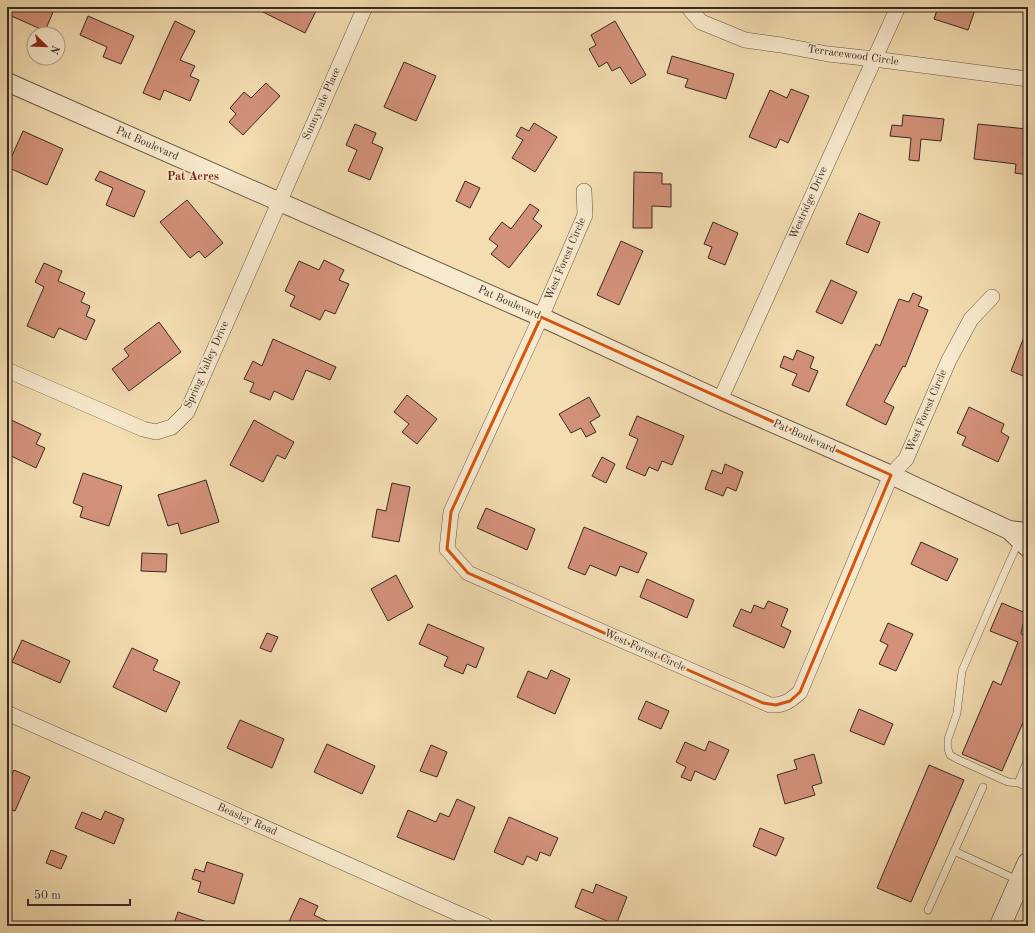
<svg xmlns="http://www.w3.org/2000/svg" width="1035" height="933" viewBox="0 0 1035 933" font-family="'Old Standard TT',serif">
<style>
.building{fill:#d3917a;stroke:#382923}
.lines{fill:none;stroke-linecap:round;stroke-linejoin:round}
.service-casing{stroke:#675646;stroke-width:8}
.minor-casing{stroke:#675646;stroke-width:16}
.tertiary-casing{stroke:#675646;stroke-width:20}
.secondary-casing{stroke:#382923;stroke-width:22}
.service{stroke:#f7e9cc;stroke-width:7}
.minor{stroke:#f7e9cc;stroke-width:15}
.tertiary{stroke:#f7e9cc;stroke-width:18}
.secondary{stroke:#f7e9cc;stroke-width:21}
.marked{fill:none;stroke:#d6540e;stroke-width:3;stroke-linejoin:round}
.labels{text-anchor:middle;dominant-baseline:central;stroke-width:3.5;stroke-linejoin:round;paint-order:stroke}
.street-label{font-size:11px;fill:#382923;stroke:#f7e9cc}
.neighbourhood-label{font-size:12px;font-weight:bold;fill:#7a1f14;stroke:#f7e9cc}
</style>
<rect width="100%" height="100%" fill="#f3ddb1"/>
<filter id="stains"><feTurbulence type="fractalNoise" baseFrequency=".005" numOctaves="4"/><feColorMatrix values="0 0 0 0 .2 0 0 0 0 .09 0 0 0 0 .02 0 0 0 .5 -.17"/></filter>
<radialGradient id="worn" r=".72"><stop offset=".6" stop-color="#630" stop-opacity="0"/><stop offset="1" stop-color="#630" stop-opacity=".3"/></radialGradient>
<path class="building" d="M7,7h35l11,5 -8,19 -38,-17z
M253,7h65l-13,26z
M938,7h38l-8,23 -34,-11z
M88,16l46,20 -13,28 -18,-7 4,-10 -27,-12z
M175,21l20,10 -15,29 15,6 -5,10 9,4 -9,21 -26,-11 -4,10 -17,-7 20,-46z
M615,21l31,54 -15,9 -11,-17 -8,4 -5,-9 -8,5 -10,-18 7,-4 -5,-10z
M672,56l62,18 -8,25 -41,-12 3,-8 -21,-6z
M404,62l32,14 -20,45 -32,-14z
M266,83l14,13 -37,39 -14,-13 7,-8 -6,-6 14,-16 7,6z
M791,89l18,7 -21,47 -8,-4 -4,9 -27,-11 21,-47 17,8z
M903,115l41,4 -3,22 -20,-2 -2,22 -10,-1 2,-22 -21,-2 2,-11 10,1z
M534,123l23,14 -22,35 -23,-14 11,-18 -7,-4 5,-9 8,4z
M355,124l21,9 -4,10 11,5 -13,32 -22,-9 9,-21 -11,-5z
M978,124l49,5 -4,26 5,1v19l-13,-2 1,-9 -42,-5z
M23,131l40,18 -16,36 -40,-18z
M100,171l45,20 -11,26 -28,-12 7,-17 -18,-8z
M634,172l28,1v11h9v23l-19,-1v22h-19z
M465,181l15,7 -10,20 -14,-7z
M187,200l36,43 -18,15 -6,-7 -9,7 -30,-36z
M530,204l9,6 -6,9 9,7 -33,42 -18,-14 7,-8 -9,-7 13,-17 9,7z
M859,213l21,9 -12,31 -22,-9z
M713,222l25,11 -13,32 -17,-7 4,-11 -8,-3z
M621,241l22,10 -24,54 -22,-10z
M324,260l20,10 -5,10 10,4 -14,30 -10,-4 -5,10 -30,-14 5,-10 -10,-5 14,-30 20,9z
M44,263l18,8 -4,10 27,12 -4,9 9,4 -4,10 9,4 -9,20 -27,-12 -5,10 -27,-12 17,-39 -9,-5z
M831,280l26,12 -15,32 -26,-12z
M913,293l9,4 -4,9 10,4 -23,57 -2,-1 -19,36 10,5 -8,18 -40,-20 30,-61 4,2 19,-47 10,3z
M159,322l22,30 -52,39 -17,-22 17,-13 -5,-7z
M1027,329h1v49l-17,-7z
M273,339l63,28 -6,13 -24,-10 -13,30 -19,-9 -4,9 -20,-8 4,-9 -10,-4 9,-18 9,5z
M797,350l17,7 -4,11 8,3 -9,21 -17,-7 5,-11 -17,-7 4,-11 9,4z
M407,395l30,24 -20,25 -15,-12 7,-8 -15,-12z
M589,397l11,19 -10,6 6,10 -10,5 -5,-9 -10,5 -12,-19z
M969,407l35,17 -3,8 8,5 -11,25 -36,-17 4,-8 -9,-4z
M637,416l47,20 -12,29 -10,-4 -4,10 -9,-4 -4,9 -19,-8 12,-29 -9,-4z
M7,418l34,16 -5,10 9,4 -9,20 -29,-14z
M254,420l40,22 -9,17 -8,-4 -14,27 -33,-17z
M602,457l13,7 -9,19 -14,-7z
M725,464l18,8 -7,19 -9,-4 -4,9 -18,-7 7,-19 10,4z
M83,473l39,13 -13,40 -29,-9 3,-10 -10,-4z
M206,480l13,42 -38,12 -3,-11 -10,3 -10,-31z
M392,483l18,4 -11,55 -27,-5 5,-28 9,2z
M486,508l49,21 -8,21 -50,-22z
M584,527l63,26 -9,20 -18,-7 -4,10 -26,-11 -5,10 -17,-7z
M921,542l37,17 -11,22 -36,-17z
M142,553l25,1 -1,18 -25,-1z
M396,575l17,32 -25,14 -17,-32z
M647,579l47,21 -7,18 -47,-21z
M768,601l20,8 -7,17 10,5 -7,17 -51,-22 8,-17 10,4 3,-8 10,4z
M1002,603l26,11v7l-3,1 -2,2 -2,9 3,4 4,-1v75l-26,60 -40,-17 31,-73 8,4 17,-43 -28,-11z
M888,623l25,11 -17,37 -17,-7 9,-19 -8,-4z
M428,624l56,24 -8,20 -9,-4 -4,10 -19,-8 4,-9 -29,-13z
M267,633l11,4 -7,15 -11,-4z
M22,640l48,21 -10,22 -48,-21z
M132,648l26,12 -5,10 27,12 -14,30 -53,-25z
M551,670l19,9 -15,35 -38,-17 11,-26 19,8z
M646,701l23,10 -8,18 -23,-10z
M859,709l34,15 -9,21 -34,-14z
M240,720l44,19 -12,29 -45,-20z
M709,741l20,9 -14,30 -20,-9 -4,10 -10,-4 5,-10 -10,-5 9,-20 20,9z
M327,744l48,22 -13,28 -48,-22z
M431,745l16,7 -10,25 -17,-6z
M814,754l8,29 -10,3 3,9 -30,9 -8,-29 20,-6 -3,-9z
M929,765l35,15 -53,122 -34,-14z
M14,770l16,7 -15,34 -8,-3v-31l3,1z
M457,799l18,8 -21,53 -57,-23 11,-27 28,12 4,-9 9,4z
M105,811l19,8 -10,25 -39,-16 7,-16 19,8z
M509,817l49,21 -8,18 -10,-4 -3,9 -10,-5 -4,9 -29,-13z
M760,828l24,10 -8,18 -23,-10z
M51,850l16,6 -6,13 -15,-6z
M207,862l36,12 -9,30 -36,-12 3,-10 -9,-3 3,-10 9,3z
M596,884l31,13 -11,28 -41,-18 7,-18 11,4z
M300,898l18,8 -4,9 23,11h-50z
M178,912l35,12 -1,2h-39z"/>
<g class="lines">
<defs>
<path id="service" d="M1026,632l2,-6
M1028,759l-10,24 10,4
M1018,783l-10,-1 -51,-23 -7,-4 -2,-6v-10l9,-26 5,-42 42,-97 15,-33
M954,851l64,29
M928,910l55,-123"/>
<path id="minor" d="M688,7l13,15 44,18 36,5 47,9 46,5 154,20
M584,191l1,24 -44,102 -90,195 -4,37 21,24 302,132c13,1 20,-4 30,-13l91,-217 15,-16 43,-99 22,-41 21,-22
M7,370l136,59 13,3 16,-5 15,-15 178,-405
M720,400l178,-393
M7,713l479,213"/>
<path id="tertiary" d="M7,82l534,235 179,83 171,75 118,55 19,2
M1009,530l19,18"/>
<path id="secondary" d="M1000,926l28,-63"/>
</defs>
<use href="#service" class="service-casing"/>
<use href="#minor" class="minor-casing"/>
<use href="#tertiary" class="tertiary-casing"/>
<use href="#secondary" class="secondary-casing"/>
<use href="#service" class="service"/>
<use href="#minor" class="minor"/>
<use href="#tertiary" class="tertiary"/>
<use href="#secondary" class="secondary"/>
</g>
<path class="marked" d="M541,317l350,158 -91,217 -10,9 -14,4 -13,-2 -295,-130 -21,-24 4,-37z"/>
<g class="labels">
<g class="street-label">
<text transform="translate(853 56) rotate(8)">Terracewood Circle</text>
<text transform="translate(322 104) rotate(-66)">Sunnyvale Place</text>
<text transform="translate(147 144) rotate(24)">Pat Boulevard</text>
<text transform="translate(809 203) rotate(-66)">Westridge Drive</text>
<text transform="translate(566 259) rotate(-67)">West Forest Circle</text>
<text transform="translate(509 303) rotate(24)">Pat Boulevard</text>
<text transform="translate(207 365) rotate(-66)">Spring Valley Drive</text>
<text transform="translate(927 411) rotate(-67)">West Forest Circle</text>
<text transform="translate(804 437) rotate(24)">Pat Boulevard</text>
<text transform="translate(645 651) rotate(24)">West Forest Circle</text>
<text transform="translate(247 820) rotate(24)">Beasley Road</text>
</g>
<g class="neighbourhood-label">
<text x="193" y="177">Pat Acres</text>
</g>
</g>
<rect width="1035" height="933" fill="none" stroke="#f3ddb1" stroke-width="24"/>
<rect x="8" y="8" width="1019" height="917" fill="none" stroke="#382923" stroke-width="2"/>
<rect x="12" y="12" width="1011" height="909" fill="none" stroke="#382923"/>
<g transform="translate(46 46) rotate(113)"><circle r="19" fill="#f7e9cc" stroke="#ab9c88"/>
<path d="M0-3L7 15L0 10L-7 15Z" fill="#8f2418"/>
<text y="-6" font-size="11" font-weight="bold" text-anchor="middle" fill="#382923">N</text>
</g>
<path d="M28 899v6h102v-6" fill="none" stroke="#382923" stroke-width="2"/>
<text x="34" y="899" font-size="12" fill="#382923" stroke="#f7e9cc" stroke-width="3" paint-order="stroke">50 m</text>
<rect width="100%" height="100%" filter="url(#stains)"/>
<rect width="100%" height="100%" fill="url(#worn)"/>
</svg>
